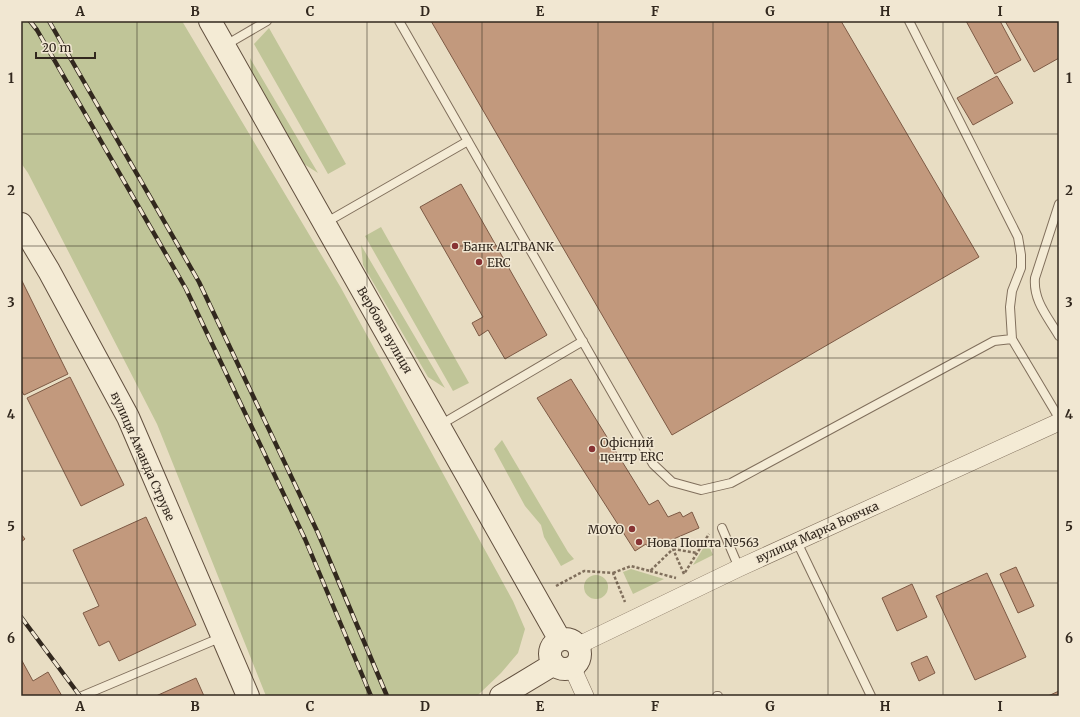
<svg xmlns="http://www.w3.org/2000/svg" width="1080" height="717" viewBox="0 0 1080 717" font-family="Merriweather,serif">
<style>
.green{fill:#c0c598}
.building{fill:#c2997d;stroke:#7d5a45}
.lines{fill:none;stroke-linecap:round;stroke-linejoin:round}
.lane-casing{stroke:#806f5c;stroke-width:10}
.street-casing{stroke:#806f5c;stroke-width:18}
.secondary-casing{stroke:#62503f;stroke-width:24}
.path{stroke:#806f5c;stroke-width:2.5;stroke-dasharray:3 2;stroke-linecap:butt}
.lane{stroke:#f4ebd5;stroke-width:8}
.street{stroke:#f4ebd5;stroke-width:17}
.secondary{stroke:#f4ebd5;stroke-width:22}
.rail-casing{stroke:#32281e;stroke-width:4.5}
.rail{stroke:#f1e7d2;stroke-width:3;stroke-dasharray:9;stroke-linecap:butt}
.grid{fill:none;stroke:#32281e;stroke-width:1;stroke-opacity:0.55}
.poi-dot{fill:#883334;stroke:#f1e7d2;stroke-width:1.5}
.labels{text-anchor:middle;dominant-baseline:central;stroke-width:3;stroke-linejoin:round;paint-order:stroke}
.poi-label{font-size:12px;fill:#32281e;stroke:#f1e7d2;text-anchor:start}
.street-label{font-size:12px;fill:#32281e;stroke:#f1e7d2}
.neatline{fill:none;stroke:#32281e;stroke-width:1.5}
.grid-label{font-size:13px;text-anchor:middle;font-weight:bold;fill:#32281e}
</style>
<rect width="100%" height="100%" fill="#e8ddc3"/>
<path class="green" d="M21,21h161l159,267 172,313 12,28 -7,24 -17,20 -23,22 -1,1h-211l-109,-272 -129,-251 -7,-10z
M269,28l77,136 -18,10 -74,-130z
M250,58l68,115 -14,-9 -53,-91z
M381,227l88,156 -16,8 -88,-155z
M361,245l84,143 -17,-11 -65,-112z
M502,440l66,112 6,7 -13,7 -17,-29 -3,-12 -16,-19 -31,-57z
M707,542l6,13 -20,10z
M631,569l33,10 -31,15 -10,-22z
M584 587a12 12 0 1 1 24 0a12 12 0 1 1-24 0Z"/>
<path class="building" d="M431,21h410l138,236 -307,178z
M966,21h34l21,39 -26,14z
M1005,21h54v37l-25,14z
M997,76l16,27 -40,22 -16,-27z
M461,184l86,151 -42,24 -17,-29 -9,6 -7,-13 11,-6 -63,-110z
M21,279l47,95 -44,21 -3,-5z
M70,377l54,108 -43,21 -54,-108z
M571,379l78,126 9,-5 10,17 12,-5 3,5 9,-5 7,16 -37,16 -2,-3 -13,6 -1,-3 -11,7 -98,-153z
M146,517l50,108 -77,36 -10,-20 -10,5 -16,-33 16,-7 -26,-56z
M21,534l4,5 -4,3z
M1016,567l18,39 -16,7 -18,-39z
M987,573l39,84 -51,23 -39,-84z
M912,584l15,33 -30,14 -15,-33z
M927,656l8,17 -16,8 -8,-18z
M21,659l12,22 15,-9 14,24h-41z
M196,678l8,18h-48z
M1059,691v5h-11z"/>
<g class="lines">
<defs>
<path id="lane" d="M399,21l254,443 19,18 29,8 30,-7 263,-142 18,-2
M909,21l109,216 3,18v13l-9,23 -2,16 2,32 47,79
M224,46l43,-25
M1059,204l-24,74c-2,23 13,39 24,58
M325,223l143,-82
M440,425l143,-84
M722,528l17,40
M797,542l74,154
M82,696l140,-59
M717,696h1"/>
<path id="street" d="M577,646l162,-78 320,-146
M572,667l13,29"/>
<path id="secondary" d="M210,21l350,619
M21,224l28,47 79,146 120,279
M550 654a15 15 0 1 1 30 0a15 15 0 1 1-30 0Z
M501,696l53,-32"/>
</defs>
<use href="#lane" class="lane-casing"/>
<use href="#street" class="street-casing"/>
<use href="#secondary" class="secondary-casing"/>
<path class="path" d="M673,549l24,4
M650,571l26,7
M613,573l18,-7 19,5 23,-22 11,25 25,-40
M556,586l28,-15 29,2 12,29"/>
<use href="#lane" class="lane"/>
<use href="#street" class="street"/>
<use href="#secondary" class="secondary"/>
<defs>
<path id="rail" d="M30,21l7,9 149,259 119,250 66,157
M49,21l150,261 119,251 69,163
M21,617l59,79"/>
</defs>
<use href="#rail" class="rail-casing"/>
<use href="#rail" class="rail"/>
</g>
<path class="grid" d="M137,21v675M252,21v675M367,21v675M482,21v675M598,21v675M713,21v675M828,21v675M943,21v675M21,134h1038M21,246h1038M21,358h1038M21,471h1038M21,583h1038"/>
<g class="poi-dot">
<circle cx="455" cy="246" r="4"/>
<circle cx="479" cy="262" r="4"/>
<circle cx="592" cy="449" r="4"/>
<circle cx="632" cy="529" r="4"/>
<circle cx="639" cy="542" r="4"/>
</g>
<g class="labels">
<g class="poi-label">
<text x="463" y="246">Банк ALTBANK</text>
<text x="487" y="262">ERC</text>
<text x="600" y="442">Офісний<tspan x="600" dy="14">центр ERC</tspan></text>
<text x="624" y="529" text-anchor="end">MOYO</text>
<text x="647" y="542">Нова Пошта №563</text>
</g>
<g class="street-label">
<text transform="translate(385 330) rotate(60)">Вербова вулиця</text>
<text transform="translate(143 456) rotate(66)">вулиця Аманда Струве</text>
<text transform="translate(817 532) rotate(-24)">вулиця Марка Вовчка</text>
</g>
</g>
<rect width="1080" height="717" fill="none" stroke="#f1e7d2" stroke-width="44"/>
<path d="M36 52v6h59v-6" fill="none" stroke="#32281e" stroke-width="2"/>
<text x="42" y="52" font-size="12" fill="#32281e" stroke="#f1e7d2" stroke-width="3" paint-order="stroke">20 m</text>
<rect x="22" y="22" width="1036" height="673" class="neatline"/>
<g class="grid-label">
<text x="80" y="16">A</text>
<text x="195" y="16">B</text>
<text x="310" y="16">C</text>
<text x="425" y="16">D</text>
<text x="540" y="16">E</text>
<text x="655" y="16">F</text>
<text x="770" y="16">G</text>
<text x="885" y="16">H</text>
<text x="1000" y="16">I</text>
<text x="11" y="83">1</text>
<text x="1069" y="83">1</text>
<text x="11" y="195">2</text>
<text x="1069" y="195">2</text>
<text x="11" y="307">3</text>
<text x="1069" y="307">3</text>
<text x="11" y="419">4</text>
<text x="1069" y="419">4</text>
<text x="11" y="531">5</text>
<text x="1069" y="531">5</text>
<text x="11" y="643">6</text>
<text x="1069" y="643">6</text>
<text x="80" y="711">A</text>
<text x="195" y="711">B</text>
<text x="310" y="711">C</text>
<text x="425" y="711">D</text>
<text x="540" y="711">E</text>
<text x="655" y="711">F</text>
<text x="770" y="711">G</text>
<text x="885" y="711">H</text>
<text x="1000" y="711">I</text>
</g>
</svg>
